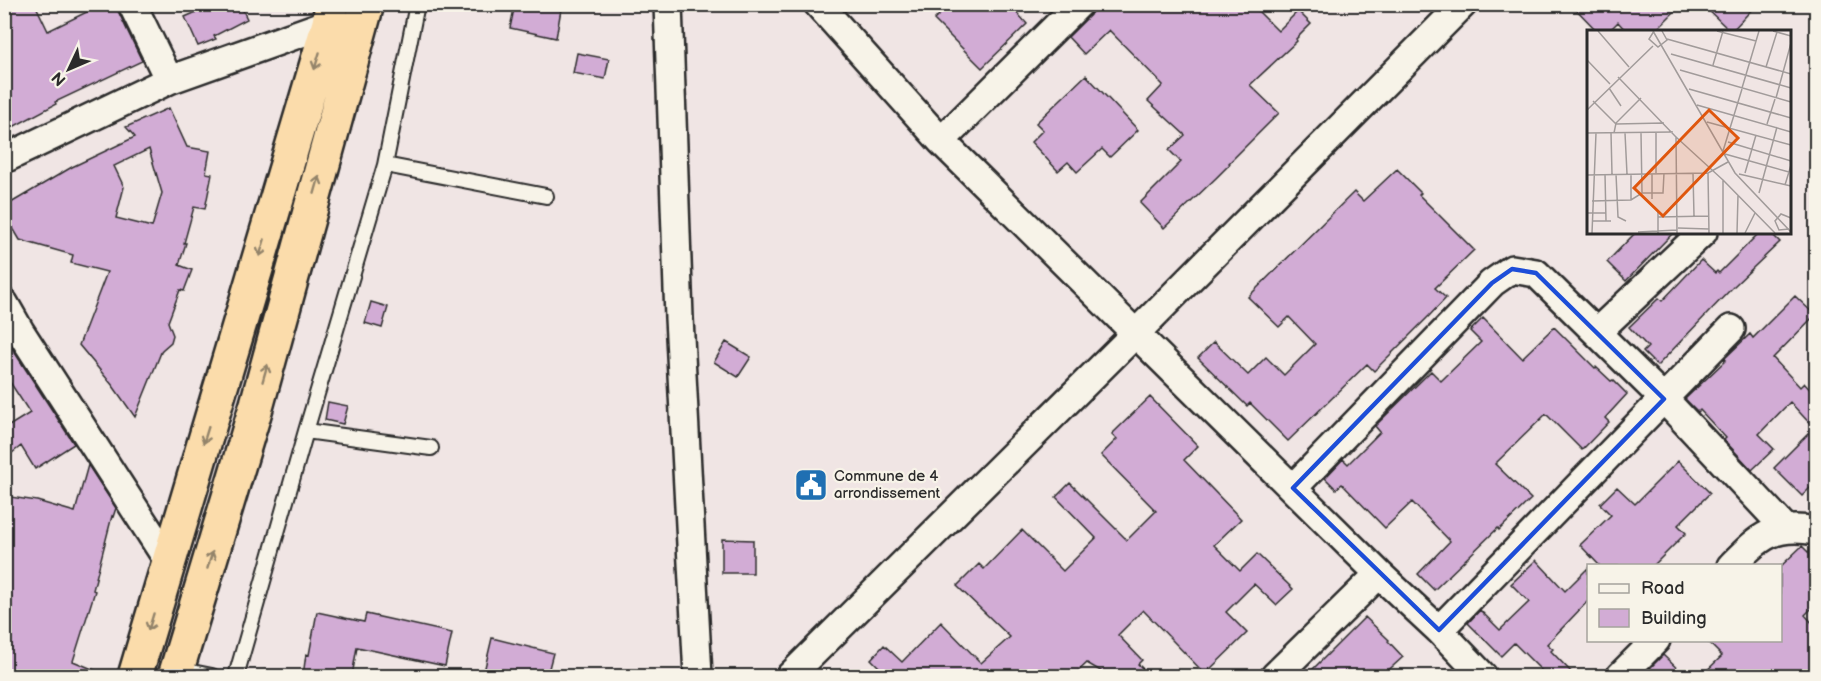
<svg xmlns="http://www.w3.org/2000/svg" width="1821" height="681" viewBox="0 0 1821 681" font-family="'Balsamiq Sans',sans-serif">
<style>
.building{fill:#d2acd5;stroke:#2b2b2b;stroke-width:1.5;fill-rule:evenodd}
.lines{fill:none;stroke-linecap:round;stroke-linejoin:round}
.lane-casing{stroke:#2b2b2b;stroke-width:18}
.street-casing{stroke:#2b2b2b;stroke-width:32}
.highway-casing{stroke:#2b2b2b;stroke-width:38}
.lane{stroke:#f7f3e8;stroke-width:14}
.street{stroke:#f7f3e8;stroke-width:27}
.highway{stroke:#fbdcab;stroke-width:33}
.oneway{stroke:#93846b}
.marked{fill:none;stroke:#1d4ed8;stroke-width:4.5;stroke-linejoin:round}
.labels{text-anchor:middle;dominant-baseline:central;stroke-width:4.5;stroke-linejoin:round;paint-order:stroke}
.poi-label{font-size:15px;fill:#2b2b2b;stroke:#f7f3e8;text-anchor:start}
.inset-road{fill:none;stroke:#a19b9a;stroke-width:1.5}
.view{fill:#df570e;fill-opacity:0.15;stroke:#df570e;stroke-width:3}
.inset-edge{fill:none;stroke:#2b2b2b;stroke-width:3}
</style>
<rect width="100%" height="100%" fill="#f0e5e4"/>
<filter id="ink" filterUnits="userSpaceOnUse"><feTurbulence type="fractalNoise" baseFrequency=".0167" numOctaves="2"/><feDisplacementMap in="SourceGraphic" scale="12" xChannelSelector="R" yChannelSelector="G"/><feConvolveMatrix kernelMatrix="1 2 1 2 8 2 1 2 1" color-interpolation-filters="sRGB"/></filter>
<g filter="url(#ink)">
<path class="building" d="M4,4h31l13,27 55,-27h14l1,7 24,50 -87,41 1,2 -43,23 -9,-16z
M215,4h25l7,15 -33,17 2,3 -18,7 -13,-29z
M515,4h47l-6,34 -46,-10z
M950,4h59l18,20 -45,44 -48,-48z
M1094,4h157l27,27 20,-20 13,13 -15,15 1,2 -47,44 29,28 -50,50 1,1 -14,14 -52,50 -24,-25 41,-41 -12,-12 16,-15 -37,-34 15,-16 -54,-55 -25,24 -16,-17 22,-22z
M1571,4h111l-28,28h-27l-9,-10 -10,10h-10z
M1702,4h55l-26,28z
M577,53l32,6 -4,20 -32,-6z
M1086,75l52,55 -28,27 -8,-8 -25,23 -9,-10 -10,9 -27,-29 12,-12 -7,-7z
M169,108l18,39 23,4 -4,22 6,1 -7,35 -11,-2 -10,36h2l-7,22 13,5 -8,21 -4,-1 -12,32 5,13 -2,7 -9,8 -27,67 -22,-31 -34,-41 28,-73 -36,-9 2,-8 -53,-15 -16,-27v-6l68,-40 63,-30 -9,-10zM149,149l13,44 -10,34 -36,-9 8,-31 -10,-21z
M1397,169l24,24 -2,2 55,55 -39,38 11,10 -17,18 -55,55 -7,-7 -79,77 -38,-38 -3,3 -49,-48 16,-16 34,33 18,-18 18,18 31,-31 -26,-27 -10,10 -31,-30 106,-105 9,9z
M1636,232h38l-48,49 -19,-19z
M1760,232h10l10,10 -47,45 -76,79 -14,-14 5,-5 -19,-20 30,-29 3,3 39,-41 14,13 2,-2 2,2z
M1795,296l20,19 -42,43 27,29 4,-4 12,13v86l-14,14 -28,-28 40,-40 -24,-26 -31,32 15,15 -22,21 -28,-30 2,-2 -26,-28 -2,2 -13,-13 41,-39 -2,-1 26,-25 3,4z
M371,302l17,5 -6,21 -17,-5z
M1483,318l39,40 32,-31 41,41 1,-1 15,14 2,-1 14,14 -22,24 4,4 -27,28 -36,-36 -51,50 36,35 -32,31 -1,-2 -64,62 -16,-16 32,-33 -38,-39 -27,26 -43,-44 -6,5 -11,-11 18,-19 5,5 32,-32 -5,-6 56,-55 10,10 40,-39 -11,-11z
M4,336l70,108 -39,25 -14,-23 -9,7 -8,-11v-13l26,-16 -26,-40z
M726,342l25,15 -13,20 -24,-15z
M1150,397l48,49 -14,14 57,59 -27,26 26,26 17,-17 36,35 -17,16 -22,-21 -28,28 21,21 -42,41 -62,-64 -25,25 24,25 -4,4 12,12h-41l-22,-13 -14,13h-185l-17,-17 13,-14 18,17 39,-40 40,41 29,-26 -53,-51 22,-22 5,5 38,-39 41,41 33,-33 -40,-41 14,-14 57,57 29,-29 -55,-56 16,-16 -5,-5z
M328,402l20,4 -5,18 -18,-4z
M1678,461l32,32 -32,32 8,8 -33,33h-53l-20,-21 31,-30 -11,-11 17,-17 18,17z
M88,465l28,43 -3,9 -1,-1 -19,74 2,1 -22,70 36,15h-105v-180l33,5 38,11z
M722,539l31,1v33h-31z
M1802,546l14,14v44l-11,11 11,12v49h-115l21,-20 -16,-16h74v-73z
M1536,560l29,31 23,-23v33l-41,43 6,5 -2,2 24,25h-28l-33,-33 -13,13 -33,-33 12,-13 20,20 29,-28 -18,-18z
M317,612l47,10 2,-8 86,19 -7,33 -88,-19 -5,29h-49l3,-22 3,1z
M1365,617l24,23 -1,1 15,16 -21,19h-76z
M492,638l61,15 -6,23h-64z
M1663,655l22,21h-26l-9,-8z"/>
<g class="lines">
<defs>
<path id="lane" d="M385,165l161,31
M306,431l125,17
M177,669l35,7
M236,676l70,-245 79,-266 32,-161"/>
<path id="street" d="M132,4l37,76
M668,4l11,314 19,358
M818,4l123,137 438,433 60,56 44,46
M941,141l138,-137
M4,159l165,-79 160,-57
M4,303l16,28 149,231
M1597,332l106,-100
M1293,488l199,-205 20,-14 24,4 128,126 122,130
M1731,566c29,-29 42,-43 85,-35
M1439,630l292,-301
M790,676l346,-343 327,-329
M1275,676l104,-102
M1620,676l36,-36"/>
<path id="highway" d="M135,676l194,-653 3,-19
M175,676l82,-272 110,-400"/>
</defs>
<use href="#lane" class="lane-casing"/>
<use href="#street" class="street-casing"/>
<use href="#highway" class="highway-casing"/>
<use href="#lane" class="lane"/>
<use href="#street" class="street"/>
<use href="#highway" class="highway"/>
</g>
<defs><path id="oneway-shaft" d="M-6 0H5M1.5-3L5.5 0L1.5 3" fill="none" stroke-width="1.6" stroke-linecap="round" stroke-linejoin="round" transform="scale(1.5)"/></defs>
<g class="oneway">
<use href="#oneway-shaft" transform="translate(317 61) rotate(107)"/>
<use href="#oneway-shaft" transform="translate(317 185) rotate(-74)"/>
<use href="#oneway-shaft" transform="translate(262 248) rotate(107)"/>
<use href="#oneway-shaft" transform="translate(265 373) rotate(-74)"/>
<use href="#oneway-shaft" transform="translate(206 435) rotate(107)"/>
<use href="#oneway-shaft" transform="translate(210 560) rotate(-73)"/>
<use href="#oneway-shaft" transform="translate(151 622) rotate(107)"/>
</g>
</g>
<path class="marked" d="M1512,269l24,4 128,126 -225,231 -146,-142 199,-205z"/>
<defs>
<symbol id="civic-square" viewBox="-11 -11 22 22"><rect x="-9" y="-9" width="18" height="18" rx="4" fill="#1f6fb2" stroke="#f7f3e8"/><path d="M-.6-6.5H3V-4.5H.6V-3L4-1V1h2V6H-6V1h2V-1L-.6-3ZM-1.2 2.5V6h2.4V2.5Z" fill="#fff"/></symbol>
</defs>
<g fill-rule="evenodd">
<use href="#civic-square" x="792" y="466" width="38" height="38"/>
</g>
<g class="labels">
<g class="poi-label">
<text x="834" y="476">Commune de 4<tspan x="834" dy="17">arrondissement</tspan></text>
</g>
</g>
<g transform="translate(1587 30)">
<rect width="204" height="204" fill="#f0e5e4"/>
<path class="inset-road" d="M11,1l31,36M66,1l82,142 56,59M67,1l-5,8 9,8 9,-7 -5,-9M130,1l39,10M186,1l18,5M80,9l124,35M84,24l120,34M0,30l23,24M126,35l10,-34M179,37l11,-35M93,40l111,32M31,47l58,60 1,96M22,58l12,18M155,58l17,-57M102,59l102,29M189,68l15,-55M6,71l23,23 48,-1M110,75l94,27M0,80l66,-64M120,92l84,23M180,94l8,-25M0,103l86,-1M24,103l1,41M27,103l2,-10 25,-25M38,103l2,41M54,103l1,60M69,103v40M89,107l47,43v53M141,112l63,19M136,121l19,-62M138,124l64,18M106,143l1,43M158,143l11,-38M18,144l1,47M29,144l2,43 8,4M65,144v25M152,144l52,12M0,145l121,-2M136,150l52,53M198,155l6,-20M172,163l18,-66M44,170v-26M5,171l39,-1 11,-7h21l1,-20M71,181v22M0,183h19M71,187l51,-1M5,191h19M91,198l31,1M202,199l-10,1 -4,-9 6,-7 10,4M51,202l39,-2M5,203l4,-100M122,203l-1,-60 20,-11M150,203l1,-38M158,203l10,-20"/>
<path class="view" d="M122,80l29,28 -75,78 -29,-28z"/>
<rect width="204" height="204" class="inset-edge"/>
</g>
<rect width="1821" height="681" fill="none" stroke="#f7f3e8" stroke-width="24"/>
<rect x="12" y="12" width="1797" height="657" fill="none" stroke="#2b2b2b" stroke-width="2" filter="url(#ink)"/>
<rect x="1587" y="564" width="195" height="78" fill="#f7f3e8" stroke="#a5a39c" stroke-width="1.5"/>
<rect x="1599" y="584" width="30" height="9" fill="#f7f3e8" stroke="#a5a39c" stroke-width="1.5"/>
<text x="1641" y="594" font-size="18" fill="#2b2b2b">Road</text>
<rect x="1599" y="609" width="30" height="18" fill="#d2acd5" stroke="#a5a39c" stroke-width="1.5"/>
<text x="1641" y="624" font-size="18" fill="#2b2b2b">Building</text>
<g transform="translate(69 69) rotate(226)" stroke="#f7f3e8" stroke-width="4.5" paint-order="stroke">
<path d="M0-4.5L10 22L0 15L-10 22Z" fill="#2b2b2b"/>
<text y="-9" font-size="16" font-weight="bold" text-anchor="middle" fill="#2b2b2b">N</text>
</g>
</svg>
